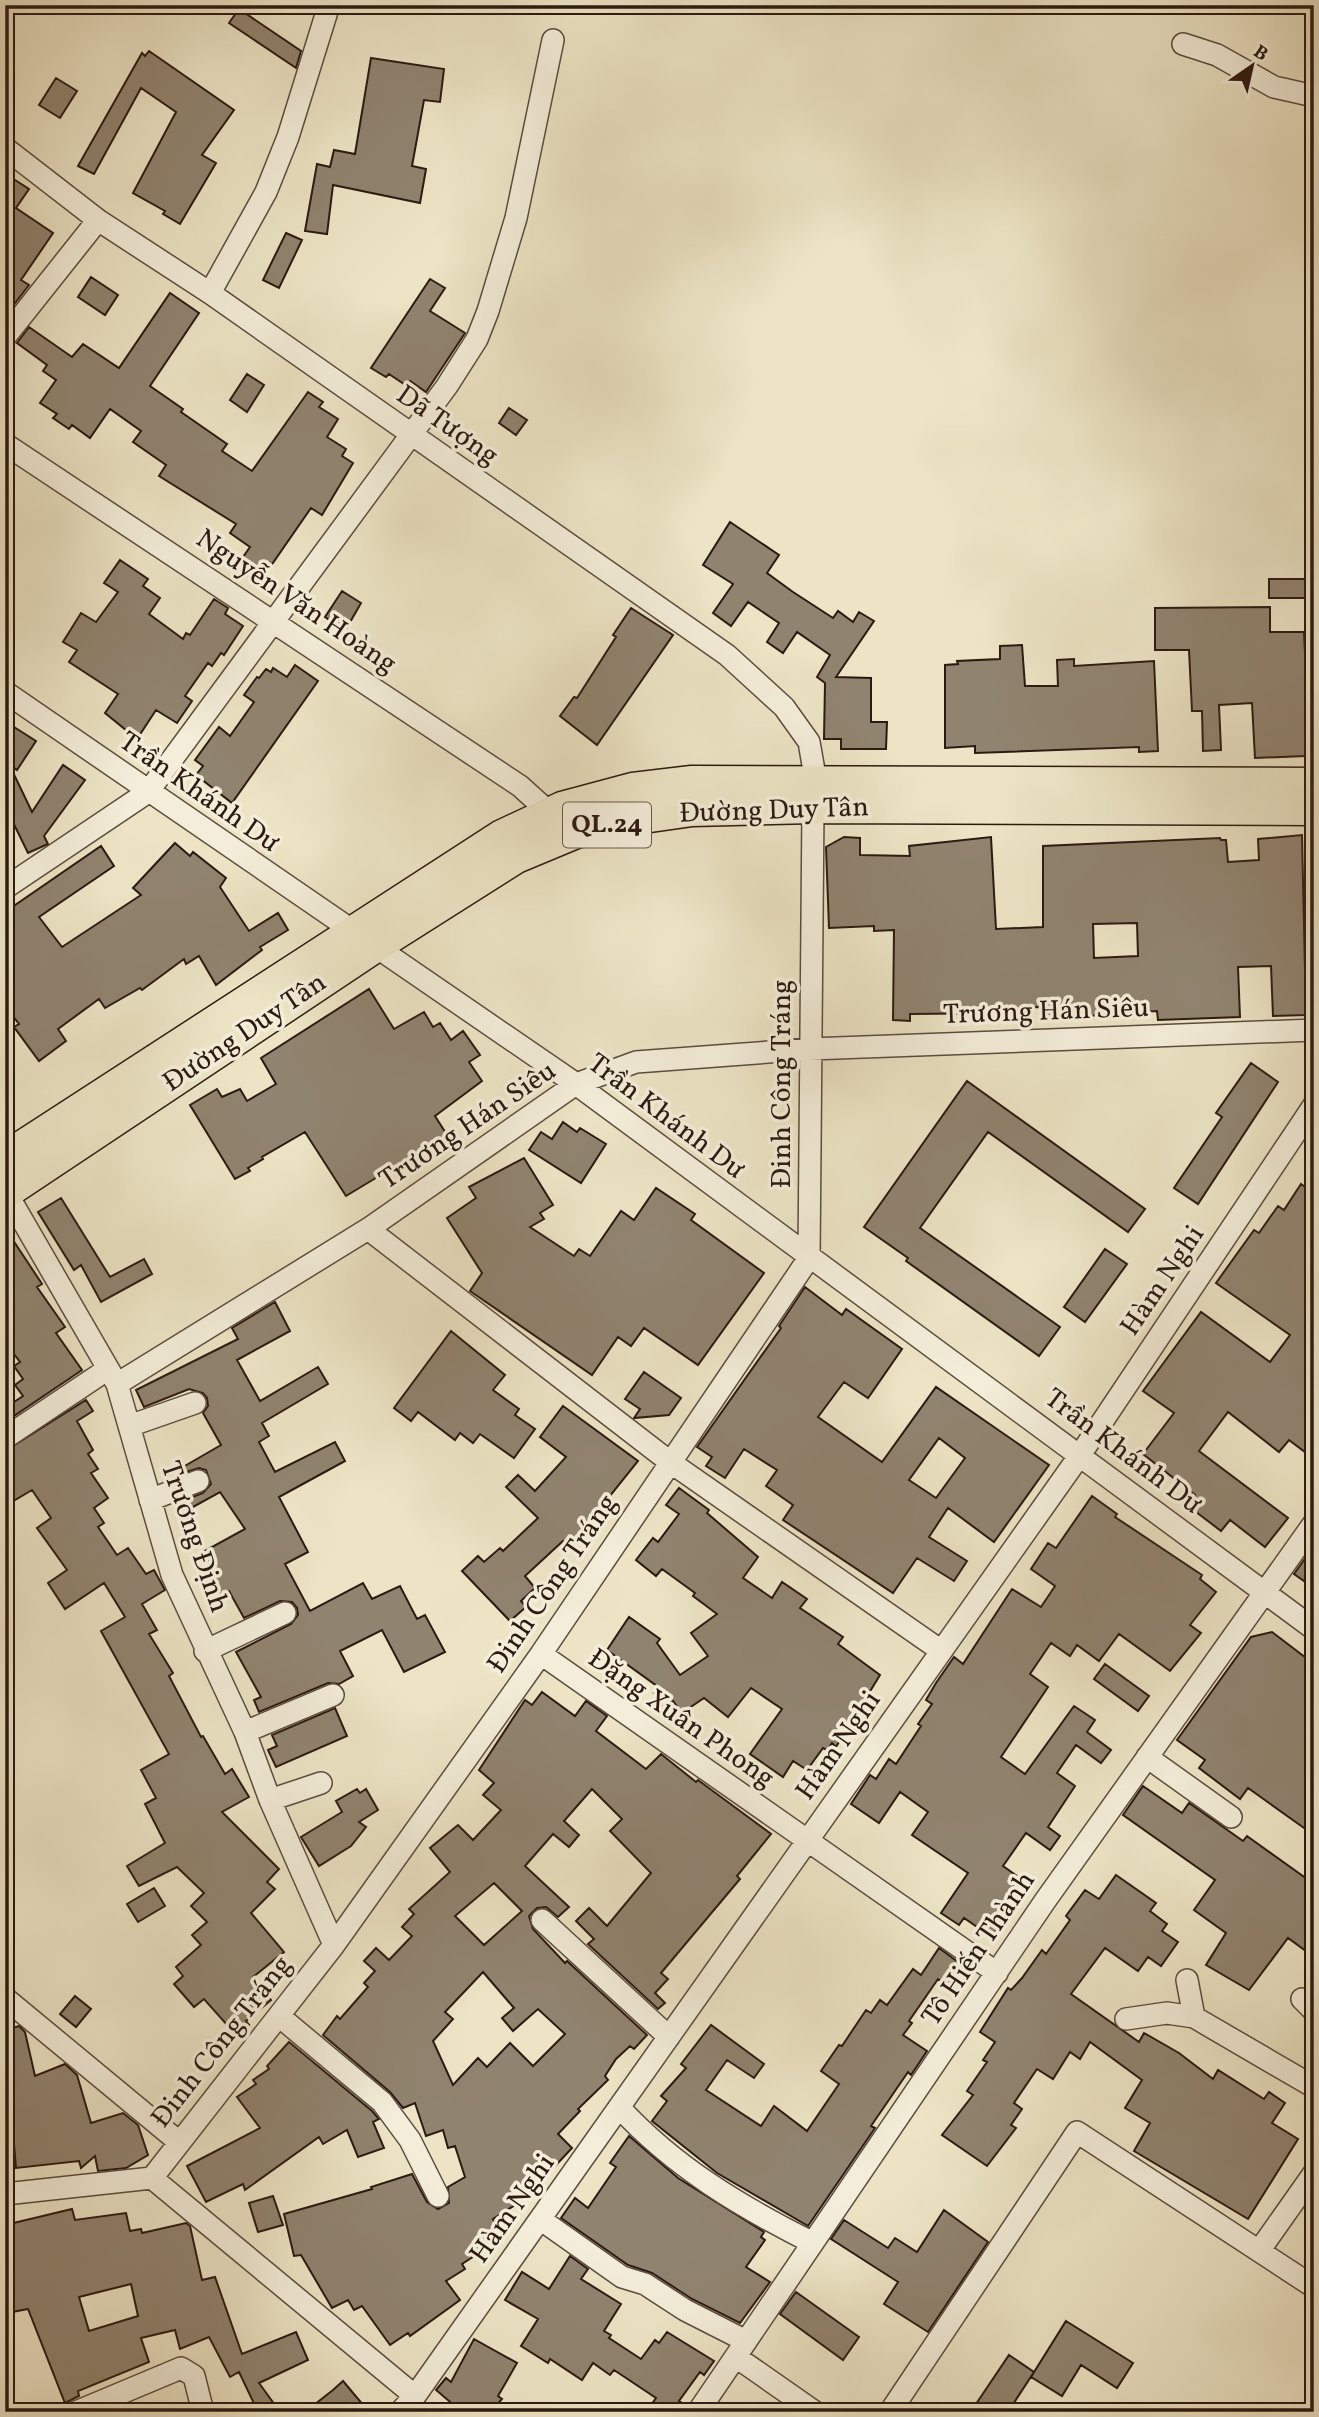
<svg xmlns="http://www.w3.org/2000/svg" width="1319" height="2417" viewBox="0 0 1319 2417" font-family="Vollkorn,serif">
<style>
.building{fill:#90836f;stroke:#2c1a12;stroke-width:2;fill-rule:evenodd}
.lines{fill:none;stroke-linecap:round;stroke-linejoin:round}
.street-casing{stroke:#5c4c3f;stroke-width:24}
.primary-casing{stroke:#2c1a12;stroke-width:35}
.street{stroke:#f3edd9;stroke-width:21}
.primary{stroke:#ece4c5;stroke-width:32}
.labels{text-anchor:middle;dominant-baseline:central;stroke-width:7;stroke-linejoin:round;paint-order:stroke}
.shield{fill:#f3edd9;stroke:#68594e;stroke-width:2}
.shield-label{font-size:26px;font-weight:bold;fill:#2c1a12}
.street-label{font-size:28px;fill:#2c1a12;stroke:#f3edd9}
</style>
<rect width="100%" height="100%" fill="#ece4c5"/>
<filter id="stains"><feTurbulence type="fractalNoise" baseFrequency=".00286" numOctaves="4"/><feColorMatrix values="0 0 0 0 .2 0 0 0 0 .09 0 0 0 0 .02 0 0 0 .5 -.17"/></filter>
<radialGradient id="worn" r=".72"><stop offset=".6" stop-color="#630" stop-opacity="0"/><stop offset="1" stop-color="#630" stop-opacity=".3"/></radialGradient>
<path class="building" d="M239,9l62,42 -5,17 -67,-45z
M149,51l85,59 -32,45 14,8 -36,61 -17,-10 2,-3 -32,-18 43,-81 -35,-24 -47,86 -16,-8 64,-113 3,3z
M371,58l73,11 -4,33 -16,-2 -12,66 14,3 -6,34 -87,-18 -6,49 -22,-3 12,-67 13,3 4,-17 21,4z
M56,78l21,13 -17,27 -21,-13z
M12,178l17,11 -13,19 37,25 -32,47 8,5 -24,31v-128z
M286,233l16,7 -23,48 -16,-8z
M91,277l27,18 -13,20 -27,-18z
M430,279l15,9 -15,23 35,22 -39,59 -16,-11 -3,5 -18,-12 -3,3 -15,-9z
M170,293l29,20 -49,73 33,23 -2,3 46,32 -5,7 30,20 56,-79 15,10 -4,5 19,12 -11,18 19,12 -4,7 11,7 -31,52 -11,-7 -52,75 -23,-16 14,-20 -20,-14 6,-9 -77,-48 7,-11 -33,-23 8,-11 -31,-22 -20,29 -18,-13 -3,4 -16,-11 4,-4 -17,-11 16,-23 -13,-9 4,-6 -30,-22 12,-16 43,30 11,-13 36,24z
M247,374l17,11 -17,27 -17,-12z
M509,408l18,12 -11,15 -17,-12z
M730,522l49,33 -12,18 26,19 40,26 5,-7 15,11 6,-10 15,9 -38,56 35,1v44h16l-1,27h-45v-10h-17l1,-56 -8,-6 13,-22 -33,-23 -14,21 -16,-11 12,-19 -31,-21 -17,24 -18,-13 20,-29 -30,-19z
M120,560l28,19 -5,7 17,12 -11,16 34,25 3,-6 4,2 24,-36 14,9 -3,6 18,12 -19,29 -3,-2 -9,13 -4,-3 -23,33 7,5 -15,22 -21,-13 -19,29 -32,-26 13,-19 -49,-32 8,-12 -14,-8 18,-29 15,9 22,-30 -14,-9z
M1269,579h45v19h-45z
M342,591l19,12 -16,28 -20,-14z
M1270,607v25h34l1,21 9,-1v98h-9v6l-50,2 -3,-55 -33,2 2,45 -18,1 -1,-40h-10l-3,-61h-34v-42z
M631,608l42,27 -76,110 -37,-29 14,-19 3,1 39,-61 -3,-2z
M1022,645l3,41h33l-1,-26 17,-1v7l80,-5 4,90 -19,1v-5l-164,6v-7l-30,2v-83l13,-1 -1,-3 43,-2v-13z
M295,665l23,16 -86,122 -36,-28 7,-9 -8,-6 24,-33 11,9 24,-34 -10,-7 13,-18 2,1 7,-9 5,3 2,-4 14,9z
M14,727l22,14 -19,29 -8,-6 23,48 31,-47 22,15 -41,56 4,8 -20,9 -23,-47v-65z
M1302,835l4,180 -33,1 -2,-50 -33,1 2,50 -82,3 -1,-9 -83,6v-5l-31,2v-7l-32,1v5l-101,1v7l-17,-1 1,-90 -20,1v-5l-45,2 -3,-81 18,-10 16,1v17l50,1 -1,-10 82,-9 5,92 47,-2v-81l177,-8 1,2h5l2,22 31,-2 -1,-21zM1137,923l1,33 -44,2 -1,-34z
M175,843l15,13 3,-4 33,26 -6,9 29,44 29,-18 10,17 -28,17 2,3 -46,35 -17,-29 -13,8 -2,-5 -42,31 -2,-2 -35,20 -6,-9 -41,30 8,12 -27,20 -25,-34 5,-3 -14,-18v-94l96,-66 13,20 -75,51 23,30 79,-52 -8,-7z
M369,989l25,40 30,-17 9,15 7,-4 11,17 12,-9 17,24 -11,7 13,19 -47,35 12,19 -101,61 -41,-64 -43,25 1,2 -15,9 2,3 -15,8 -45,-74 27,-16 5,8 18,-8 7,12 29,-17 -15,-26z
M1251,1063l27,19 -80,122 -24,-16 48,-71 -6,-4z
M967,1081l178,128 -17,23 -140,-100 -68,96 140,99 -21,29 -133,-95 2,-3 -44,-31z
M563,1122l14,10 3,-4 26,16 -25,39 -52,-33 12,-18 11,7z
M524,1158l29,47 -13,8 4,6 -14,8 44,29 5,-7 11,7 31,-45 13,9 22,-32 39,26 -4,6 73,53 -66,92 -54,-37 -13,18 -13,-9 -26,38 -122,-84 12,-18 -35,-55 29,-20 -7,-11z
M1301,1184l13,9v248l-9,11 -16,-12 -10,12 -51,-40 -29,39 89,67 -23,29 -35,-27 -9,11 -34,-26 8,-10 -52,-41 31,-41 -31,-22 58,-79 69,50 20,-27 -74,-52 38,-53 5,3 19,-27 6,4z
M61,1198l49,79 34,-18 8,15 -51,28 -20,-37 -7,5 -36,-58z
M5,1228l37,56 -5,3 28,40 -9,6 26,37 -77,52v-14l18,-12 -8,-11 8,-6 -9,-13 6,-4 -15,-20z
M1105,1249l22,15 -42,58 -21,-15z
M805,1287l37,28 4,-6 56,40 -34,49 -24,-16 -26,35 64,45 54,-75 113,78 -55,77 -46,-34 -19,29 38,24 -13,20 -37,-23 -24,35 -110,-73 10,-15 -27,-19 11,-16 -33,-21 -19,29 -19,-12 6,-9 -15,-10 84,-119 -2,-2zM939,1438l26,20 -29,40 -27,-18z
M275,1302l15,29 -53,29 23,41 58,-34 10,17 -66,39 7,13 -10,6 16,30 60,-30 10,19 -66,36 29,55 -23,12 25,47 53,-28 9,16 28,-13 17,33 8,-4 20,37 -41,20 -22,-42 -42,21 13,25 -14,8 -11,-1 -69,29 -5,-12 7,-3 -25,-45 55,-28 7,-9 -1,-7 -5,-6 -12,-1 -36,17 -15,-27 -14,7 -8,-15 9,-5 -13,-26 42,-23 -25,-37 -38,21 -5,-10 26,-10 8,-9 -5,-14 -7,-2 -13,4 -3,-5 38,-22 -18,-32 5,-7 -1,-8 -4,-5 -14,-4 -45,18 -8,-17 102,-51 -6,-11z
M451,1331l54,44 -12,15 26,19 -4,6 20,14 -21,29 -34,-24 -7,9 -13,-10 -5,7 -37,-28 -7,9 -17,-13z
M644,1372l37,26 -12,17 -35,3 6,-9 -15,-10z
M86,1400l7,11 -16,10 16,29 -5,4 10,15 -7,4 17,25 -14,10 10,15 -6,4 19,28 11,-7 18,26 8,-4 6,11 5,9 -23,14 15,26 -8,4 24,39 -4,3 32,61 2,-1 22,38 7,-5 17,28 -27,15 57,57 -12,13 8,7 -24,24 33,39 -31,25 18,23 -25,21 3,4 -12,11 -33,-37 -10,8 -20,-23 9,-8 -7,-9 25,-22 -9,-10 15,-13 -16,-16 13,-13 -27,-26 -38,19 -12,-20 38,-23 -20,-39 11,-6 -15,-28 28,-16 -68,-123 24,-14 -21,-34 -39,26 -17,-26 19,-13 -30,-42 14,-10 -19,-28 -27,16v-55z
M563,1406l75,55 -69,86 -6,-6 -38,35 10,12 -14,13 5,6 -16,14 -48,-50 16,-15 6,6 16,-14 3,3 35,-33 -32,-31 12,-12 17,16 31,-34 -26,-20z
M679,1488l30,22 -2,3 51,44 -15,21 29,20 10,-16 25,17 -7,9 43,29 -5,7 42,31 -44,72 -4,-4 -5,7 -4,-2 -16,22 -14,-9 -10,16 -33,-23 32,-45 -31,-21 -23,29 -24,-19 -22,15 -9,-12 -9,6 -10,-14 7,-4 -54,-39 22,-33 31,22 -3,4 23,32 28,-19 -17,-23 26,-19 -24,-18 2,-3 -33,-24 -6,7 -20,-16 17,-22 5,4 21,-28 -13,-9z
M1092,1496l25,18 -2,3 87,58 -2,4 16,13 -26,33 11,8 -31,38 -51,-37 -20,27 -22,-16 -7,11 -19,-13 -21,31 18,13 -47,70 24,17 49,-68 21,14 -8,12 24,18 -10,13 -25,-18 -19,28 18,13 -27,41 12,9 -10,14 -24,-17 -23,33 24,17 -34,52 -3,1 -26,-18 -5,7 -18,-12 27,-40 -56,-38 16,-23 -28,-20 -21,31 -28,-19 19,-29 6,4 13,-20 7,5 25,-38 -3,-2 14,-20 -6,-4 10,-17 18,-26 9,7 49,-75 29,18 14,-21 -24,-17 17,-26 8,5z
M1314,1546v42l-20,-14z
M1272,1632l42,32v151l-10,13 -56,-40 -8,11 -41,-31 6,-8 -28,-20 74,-103z
M1105,1664l44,32 -11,15 -44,-32z
M542,1692l33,24 11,-15 21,15 -11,15 50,38 15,-15 35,28 2,-2 73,54 -34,42 3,3 -79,94 7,6 -13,14 10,10 -7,6 -70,-65 6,-5 -18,-18 13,-13 18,18 44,-53 -41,-42 12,-12 -30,-30 -28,32 15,14 -10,12 -16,-13 -28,32 44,41 -11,10 -12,-10 -9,1 -8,8 4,13 32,34 2,-2 80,74 -13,14 -4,-3 -14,13 -11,17 3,4 -30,29 2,2 -22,23 14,14 -29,31 1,3 -12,8 2,3 -41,26 11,18 -42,27 3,5 -19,12 14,19 -50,36 -2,-3 -18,12 -28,-39 -8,4 -6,-10 -16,8 -31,-53 -7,1 -10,-42 88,-25 -1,-2 41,-13 15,28 11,7 11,-6 -1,-16 17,-10 -10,-31 -7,2 -5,-18 -17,6 -11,-33 -12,5 -13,-16 -67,-57 14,-19 3,3 28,-32 -4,-4 11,-12 -11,-10 12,-13 13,12 23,-24 -10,-9 12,-13 -5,-5 41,-37 -20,-24 28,-23 15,15 28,-30 -18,-15 11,-12 -15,-13 46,-70 7,5zM494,1883l28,28 -38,34 -29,-29zM483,1972l31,36 -12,10 11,13 25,-22 27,25 -32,32 -23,-23 -23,24 -9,-9 -25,27 -20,-44 20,-22 -8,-7z
M335,1708l12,28 -71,31 -8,-17 9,-4 -5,-11z
M1143,1786l39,27 7,-10 54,38 4,-5 67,48v73l-26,-19 -39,52 -43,-25 20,-32 -32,-23 21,-30 -92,-65z
M357,1789l3,4 6,-4 12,21 -19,12 7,5 -15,19 -32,20 -18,-29 41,-25 -6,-11z
M1116,1875l40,28 -6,8 17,13 -5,7 16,11 -17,24 -13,-9 -10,14 -33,-23 -34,46 68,48 5,-9 35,20 34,26 5,-9 46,29 5,-7 16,11 -13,20 26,16 -50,80 -114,-68 16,-28 -25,-15 17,-28 -52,-38 -10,17 -10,-7 -17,27 -16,-10 -23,34 8,6 -11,16 5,3 -29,38 -45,-31 31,-40 -6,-4 20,-29 -4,-2 12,-18 -15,-10 28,-44 3,2 11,-12 20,-28 4,4 24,-34 -4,-4 19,-26 14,9z
M154,1888l11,18 -27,16 -11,-18z
M939,1948l23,17 -13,21 -11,-7 -29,42 3,2 -9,12 24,16 -16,24 -3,-3 -37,54 4,2 -67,98 -91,-53 -65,-52 15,-20 -6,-5 25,-28 -5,-4 30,-39 53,39 -10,14 -27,-18 -21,30 55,36 13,-20 33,25 32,-47 -18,-13 18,-26 3,1 24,-36 5,3 9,-13 7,5 26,-36 8,6z
M75,1996l16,13 -15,18 -16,-13z
M19,2026l6,6 10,44 30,-12 12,11 14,48 32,-10 15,12 10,30 -22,13 -28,3 -3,-15 -14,12 -2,-7 -63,7 -5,-61h-6v-77z
M289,2042l83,69 7,8 -6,3 11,26 -26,9 -11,-27 -24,14 -4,-7 -74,53 -2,-6 -37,18 -19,-36 73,-38 -23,-31 19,-13 -3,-4 16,-11 -2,-3z
M629,2136l49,42 86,54 -3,5 4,3 -19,27 24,15 -30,41 -48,-24 -40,-26 -24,-8 -67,-47 14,-20 13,10 28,-41 -6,-4z
M273,2196l10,29 -25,7 -9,-29z
M72,2209l3,11 51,-7 4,18 11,-2 1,4 44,-10 4,3 12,54 13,-3 27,77 54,-22 12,28 -49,23 21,29h-22l-19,-40 -9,5 -21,-40 -29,12 -5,-19 -34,8 8,24 -71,29 1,5 -14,7 -37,-94 -16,3 -4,-15 -3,1v-73zM131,2284l7,32 -49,15 -10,-34z
M944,2210l44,32 -60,90 -44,-28 14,-22 -67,-43 13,-19 44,28 7,-10 22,14z
M570,2256l18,13 -7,10 40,25 -17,27 7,4 -2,3 32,21 14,-19 4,3 8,-11 47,29 -10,14 -4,-3 -21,29 8,5 -2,6h-39l10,-14 -42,-28 -4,5 -17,-12 -11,17 -32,-21 -2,4 -27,-17 17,-27 -33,-19 17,-28 27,17z
M796,2292l63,45 -16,23 -63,-46z
M1066,2321l67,42 -16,25 -36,-23 -19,31 -31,-19z
M474,2339l43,24 -19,33 4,3 -11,13h-29l-26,-22 10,-12 5,4z
M1009,2355l25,17 -26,40h-21l-11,-8z
M343,2381l26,31h-64l28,-22z"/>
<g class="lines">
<defs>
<path id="street" d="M1183,44l34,11 57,32 40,9
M5,148l93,72 112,73 517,362 57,52 25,35 7,40
M210,293l56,-101 22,-55 41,-132
M5,337l93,-117
M5,444l515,342 31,28
M5,692l571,392 738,545
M5,888l143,-96 299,-406 30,-47 11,-28 28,-93 37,-178
M6,1192l111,192 55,191 73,157 25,68 64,145
M368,1229l302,233 270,188
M117,1384l251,-155 208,-145 60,-22 174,-13 504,-19
M129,1426l66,-23
M5,1438l103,-69
M150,1500l48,-19
M205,1651l80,-38
M541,1654l456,319
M245,1732l88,-37
M1147,1757l84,60
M270,1800l51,-17
M542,1920l127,117
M1187,1980l7,37
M5,1998l174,144
M1302,1999l12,12
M279,2016l103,86 28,38 28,56
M1126,2019l41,-6 27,4 120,70
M619,2107c55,60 122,100 194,136
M152,2178l263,218
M5,2194l147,-16 182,-233 207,-291 268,-396 4,-451
M540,2219l82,58 23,7 40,26 61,31
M1259,2251l55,-78
M736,2357l79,55
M76,2412l105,-44 13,8 9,36
M400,2412l15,-16 665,-941 234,-350
M698,2412l347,-511 269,-378
M890,2412l187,-280 237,155"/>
<path id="primary" d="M5,1158l497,-322 60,-28 71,-19 59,-7 622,2
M5,1193l369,-246 142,-90 60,-25 67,-15 49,-7 121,-3 501,2"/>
</defs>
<use href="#street" class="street-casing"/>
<use href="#primary" class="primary-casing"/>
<use href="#street" class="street"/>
<use href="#primary" class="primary"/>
</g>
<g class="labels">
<rect class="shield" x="563" y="802.5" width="88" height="45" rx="5"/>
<g class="shield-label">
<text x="607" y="825">QL.24</text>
</g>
<g class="street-label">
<text transform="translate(447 426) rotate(35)">Dã Tượng</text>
<text transform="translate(296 602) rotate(34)">Nguyễn Văn Hoàng</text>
<text transform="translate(199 793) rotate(35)">Trần Khánh Dư</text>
<text transform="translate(774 811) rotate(-2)">Đường Duy Tân</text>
<text transform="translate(1046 1012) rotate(-2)">Trương Hán Siêu</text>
<text transform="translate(245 1033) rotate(-34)">Đường Duy Tân</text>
<text transform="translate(782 1084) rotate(-90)">Đinh Công Tráng</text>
<text transform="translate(666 1117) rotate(37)">Trần Khánh Dư</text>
<text transform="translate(468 1126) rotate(-34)">Trương Hán Siêu</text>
<text transform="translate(1163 1281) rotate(-56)">Hàm Nghi</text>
<text transform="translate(1123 1452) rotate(37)">Trần Khánh Dư</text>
<text transform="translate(194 1537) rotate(71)">Trương Định</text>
<text transform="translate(553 1584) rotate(-56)">Đinh Công Tráng</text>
<text transform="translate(681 1719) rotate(35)">Đặng Xuân Phong</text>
<text transform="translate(839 1746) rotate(-55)">Hàm Nghi</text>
<text transform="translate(979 1949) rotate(-56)">Tô Hiến Thành</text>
<text transform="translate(222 2042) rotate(-52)">Đinh Công Tráng</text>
<text transform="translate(513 2209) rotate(-55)">Hàm Nghi</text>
</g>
</g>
<rect width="1319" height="2417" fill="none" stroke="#ece4c5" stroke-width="28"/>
<rect x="7" y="7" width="1305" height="2403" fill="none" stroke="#2c1a12" stroke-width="3.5"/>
<rect x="14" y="14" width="1291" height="2389" fill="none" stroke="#2c1a12" stroke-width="2"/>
<g transform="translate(1252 66) rotate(34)" stroke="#f3edd9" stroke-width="5" paint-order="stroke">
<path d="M0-5L12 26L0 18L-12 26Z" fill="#2c1a12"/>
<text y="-10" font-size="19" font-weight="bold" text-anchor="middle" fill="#2c1a12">B</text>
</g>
<rect width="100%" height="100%" filter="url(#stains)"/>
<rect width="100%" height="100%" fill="url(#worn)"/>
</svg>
